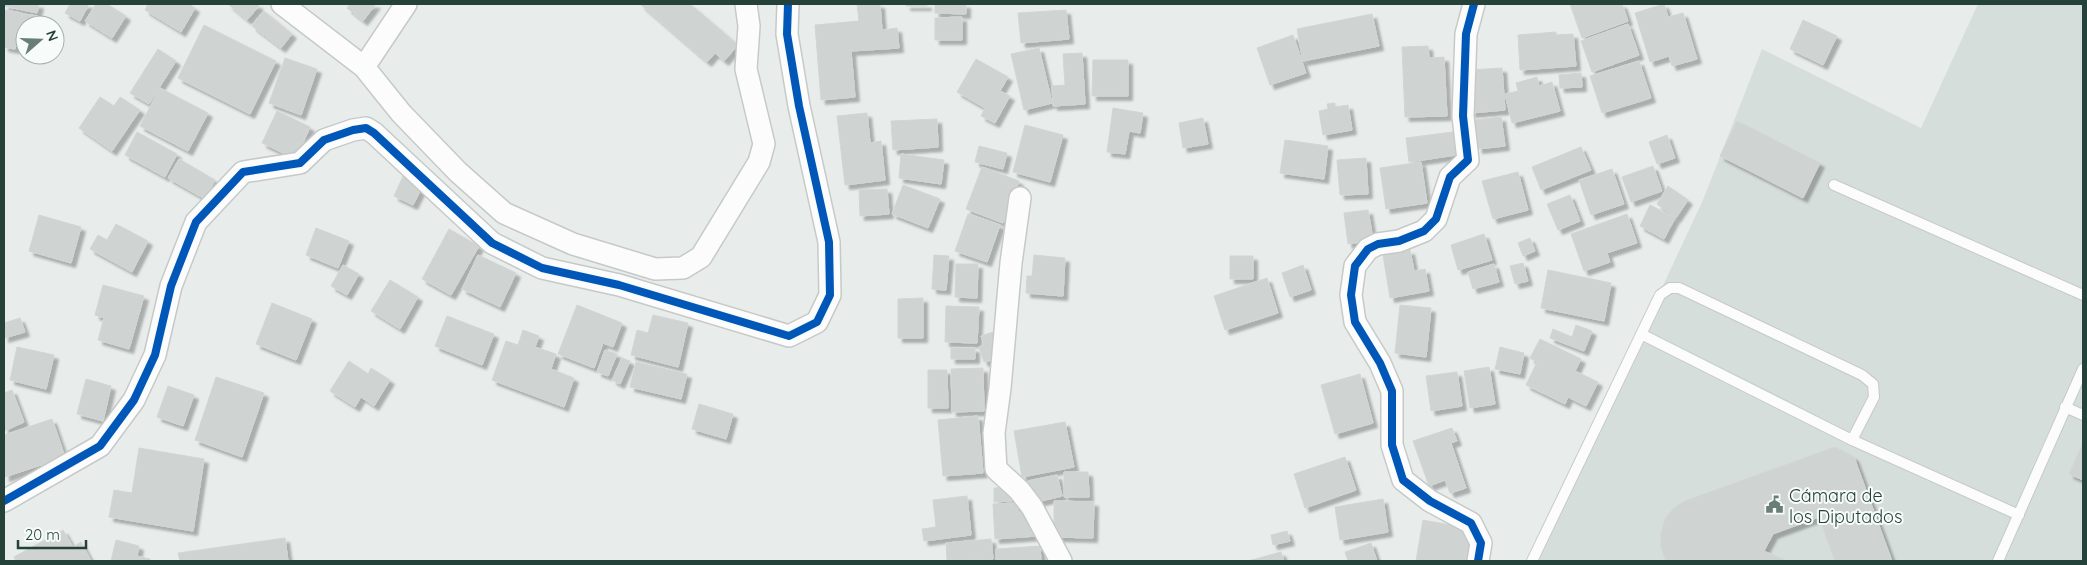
<svg xmlns="http://www.w3.org/2000/svg" width="2087" height="565" viewBox="0 0 2087 565" font-family="Quicksand,sans-serif">
<style>
.built{fill:#d6dedb}
.building{fill:#cfd4d2;stroke:#d1d6d4;filter:url(#shadow)}
.lines{fill:none;stroke-linecap:round;stroke-linejoin:round}
.lane-casing{stroke:#c5cac8;stroke-width:12}
.street-casing{stroke:#c5cac8;stroke-width:24}
.lane{stroke:#fcfcfc;stroke-width:10}
.street{stroke:#fcfcfc;stroke-width:21}
.cycleway-casing{stroke:#f7fbf9;stroke-width:11}
.cycleway{stroke:#0057b8;stroke-width:8}
.labels{text-anchor:middle;dominant-baseline:central;stroke-width:4;stroke-linejoin:round;paint-order:stroke}
.poi-label{font-size:18px;fill:#24423a;stroke:#f7fbf9;text-anchor:start}
</style>
<defs>
<filter id="shadow"><feDropShadow dx="4.5" dy="4.5" stdDeviation="1" flood-color="#0004"/></filter>
</defs>
<rect width="100%" height="100%" fill="#e8edeb"/>
<path class="built" d="M1978,4h105v557h-549l169,-361 59,-151 159,79z"/>
<path class="building" d="M4,4h35l-2,9 -33,-7z
M70,4h19l-9,17 -15,-8z
M96,4h11l19,12 -14,22 -27,-17z
M148,4h41l6,4 -14,24 -36,-22z
M228,4h29l2,2 -12,14z
M350,4h26l-13,17 -16,-13z
M640,4h50l48,41 -14,16 -9,-8 -8,9z
M857,4h23l2,26 15,-2 2,20 -48,3 4,46 -34,3 -6,-75 44,-4z
M906,4h21v2h-21z
M935,4h31v10l-31,-1z
M1570,4h52l6,17 -46,17z
M1664,4l4,13 15,-4 14,46 -25,7 -3,-10 -19,6 -15,-49z
M4,10l18,3 -7,36 -11,-2z
M1066,10l3,29 -48,4 -3,-30z
M264,11l28,23 -11,14 -29,-22z
M23,14l15,2 -2,9h-11v23l-8,-1z
M1372,14l7,32 -76,15 -6,-32z
M962,17v23h-27v-22z
M1803,20l34,16 -14,29 -33,-16z
M1628,24l11,31 -47,17 -11,-31z
M204,25l72,36 -26,53 -72,-36z
M1556,32v3l17,-1 3,32 -56,4 -2,-35z
M1293,35l13,38 -36,12 -13,-37z
M1428,46l1,12 15,-1 3,59 -42,1 -3,-70z
M1039,48l13,55 -28,7 -13,-56z
M158,49l18,12 -27,43 -19,-11z
M1082,53l3,51 -32,2 -1,-20 13,-1 -2,-31z
M285,58l32,11 -16,46 -32,-12z
M976,59l32,18 -8,14 10,5 -15,27 -14,-7 4,-8 -28,-16z
M1093,60h35v36h-36z
M1639,61l12,37 -49,15 -12,-37z
M1502,68l3,42 -34,3 -2,-43z
M1581,73l1,14 -22,1 -1,-13z
M1537,77l2,9 13,-4 8,29 -48,12 -7,-29 13,-3 -2,-8z
M160,88l48,25 -20,38 -48,-25z
M100,97l14,9 6,-9 20,13 -28,41 -33,-23z
M1335,103v4l13,-2 4,25 -29,5 -4,-24 9,-2 -1,-5z
M1113,108l30,5 -3,20 -11,-2 -4,23 -18,-2z
M277,111l33,16 -14,32 -34,-16z
M867,113l3,30 11,-2 4,39 -40,5 -8,-69z
M1501,117l4,29 -27,3 -3,-29z
M1203,118l5,26 -25,4 -4,-25z
M937,119l1,28 -45,3 -2,-29z
M1737,121l83,42 -17,35 -83,-42z
M1025,125l38,10 -13,47 -37,-10z
M1460,131l3,23 -54,8 -3,-24z
M137,132l40,22 -12,23 -40,-22z
M1667,135l8,23 -18,6 -8,-22z
M1285,140l43,6 -4,33 -44,-6z
M979,146l28,7 -4,16 -28,-7z
M1581,147l10,23 -50,20 -9,-23z
M901,154l43,6 -3,24 -42,-6z
M1366,158l2,36 -28,1 -3,-35z
M179,159l36,21 -10,19 -37,-21z
M1421,162l6,41 -41,6 -6,-41z
M1653,166l9,25 -31,11 -9,-25z
M982,167l37,14 -16,42 -37,-14z
M1612,169l12,35 -33,11 -12,-35z
M405,172l20,9 -12,24 -19,-9z
M1518,172l10,38 -35,9 -11,-38z
M903,185l37,14 -12,29 -36,-14z
M1668,186l20,14 -12,18 -19,-14z
M887,189l2,25 -29,2 -1,-26z
M1570,195l10,26 -22,9 -11,-26z
M1650,205l25,13 -11,21 -24,-13z
M1368,210l5,30 -25,4 -4,-31z
M968,214l32,11 -13,37 -32,-11z
M1627,214l10,29 -30,10 3,9 -26,9 -13,-37z
M39,215l42,12 -10,36 -42,-12z
M116,224l32,17 -16,31 -42,-23 8,-14 9,5z
M316,228l33,13 -11,27 -32,-13z
M449,229l30,17 -28,49 -29,-16z
M1484,234l8,26 -34,10 -7,-25z
M1530,238l5,13 -12,5 -5,-13z
M1410,250l4,21 11,-2 4,22 -39,7 -7,-43z
M478,255l38,18 -16,34 -38,-18z
M934,255l15,1 -3,34 -14,-1z
M1034,255l31,3 -2,38 -37,-3 1,-17h5z
M1230,256h23v23h-23z
M1523,263l5,18 -13,3 -5,-18z
M956,264h22l-1,34 -22,-1z
M1494,264l5,18 -26,7 -5,-17z
M343,265l16,9 -12,21 -16,-9z
M1303,265l8,25 -21,7 -8,-24z
M1548,270l63,13 -7,38 -63,-13z
M1267,278l11,35 -53,17 -11,-34z
M390,280l28,17 -18,32 -29,-18z
M103,285l41,11 -15,53 -31,-9 6,-22 -9,-3z
M923,298v40h-25v-39z
M272,303l40,16 -16,41 -40,-16z
M577,305l45,18 -9,24 -10,-4 -9,25 -36,-14z
M1400,305l31,3 -5,49 -31,-4z
M946,306l33,1 -2,36 -32,-1z
M653,315l35,8 -10,44 -47,-12 6,-25 11,3z
M447,316l47,18 -12,31 -47,-19z
M20,318l5,14 -21,6v-15z
M1576,325l16,6 -8,20 -34,-13 3,-9 19,8z
M523,330l16,6 -4,11 21,7 -5,15 23,9 -10,29 -72,-27 14,-39 12,4z
M999,330l1,28 -16,4 -5,-15 5,-2 -3,-9z
M1540,339l41,20 -6,12 23,11 -12,24 -18,-9 -3,7 -39,-19 11,-23 -7,-4z
M17,347l37,8 -8,34 -36,-9z
M1500,347l24,6 -4,21 -25,-5z
M951,348h24v11h-24z
M605,350l12,4 -9,22 -11,-4z
M622,358l8,3 -10,23 -8,-4z
M349,361l19,13 3,-6 19,12 -16,26 -13,-9 -6,10 -25,-16z
M636,362l51,12 -6,25 -51,-12z
M1489,367l6,37 -25,4 -6,-37z
M983,368l1,43 -32,1 -1,-43z
M928,370h19l1,38h-20z
M1457,372l5,34 -31,5 -5,-35z
M1360,374l13,49 -38,11 -14,-49z
M216,377l48,16 -22,64 -47,-17z
M86,379l25,7 -8,35 -26,-7z
M168,386l26,9 -11,31 -26,-9z
M12,390l12,32 -20,9v-38z
M699,404l34,10 -7,25 -34,-10z
M978,416l5,57 -40,3 -5,-56z
M52,419l13,38 -60,20 -1,-42z
M1065,422l9,45 -52,10 -8,-46z
M1452,428l5,13 -6,2 15,45 -16,5 -5,-13 -16,6 -16,-45z
M2083,443v37l-14,-6z
M1835,447l19,10 38,104h-57l-16,-44 -46,17 -9,17 23,10h-121l-5,-13v-15l4,-14 9,-11 11,-7z
M139,448l65,11 -11,72 -84,-14 5,-27 18,3z
M1345,457l11,33 -51,18 -11,-34z
M1064,472h24l1,25h-25z
M1057,475l5,21 -29,7 -5,-22z
M1011,487l1,14 -18,1v-14z
M967,496l4,39 -47,6 -2,-12 14,-2 -3,-27z
M1383,499l5,33 -48,8 -5,-33z
M1054,501l40,1 -1,36 -39,-1z
M1017,503l1,9 8,-1 1,15 9,-1 1,11 -42,3 -2,-35z
M1423,520l50,9 -6,32h-51z
M63,530l10,17 8,-5 10,19h-75l-2,-4z
M1287,531l3,10 -17,4 -2,-10z
M285,538l3,23h-108l-2,-8z
M991,539l2,20 -46,2 -1,-18z
M116,540l23,6 -2,10 13,3v2h-39z
M1371,543l6,18h-29l-3,-9z
M1040,546l1,15h-45v-12z
M1281,552l3,9h-36z"/>
<g class="lines">
<defs>
<path id="lane" d="M1834,185l249,110
M1641,334l211,106
M2065,407l18,8
M1532,561l128,-266 10,-7h9l183,87 11,9 1,13 -22,43 167,75
M1998,561l85,-192"/>
<path id="street" d="M282,4l82,63 37,46 57,59 46,41 69,31 82,25 28,-1 18,-11 58,-95 5,-18 -18,-75 3,-43 -3,-22
M1474,4l-8,30 -3,82 5,44 -18,17 -14,42 -12,12 -25,10 -21,3 -10,5 -13,17 -4,29 4,27 25,41 12,28v54l11,35 27,21 41,22 10,20 -3,18
M364,67l42,-63
M1020,198l-9,65 -11,125 -6,45 2,36 23,21 13,17 29,54
M4,501l96,-55 34,-46 21,-45 16,-69 25,-64 47,-50 57,-9 24,-23 29,-10 13,-2 8,5 118,110 50,25 77,17 170,51 28,-14 13,-27 -1,-53 -30,-136 -12,-72 1,-30"/>
</defs>
<use href="#lane" class="lane-casing"/>
<use href="#street" class="street-casing"/>
<use href="#lane" class="lane"/>
<use href="#street" class="street"/>
<defs>
<path id="cycleway" d="M1474,4l-8,30 -3,82 5,44 -18,17 -14,42 -12,12 -25,10 -21,3 -10,5 -13,17 -4,29 4,27 25,41 12,28v54l11,35 27,21 41,22 10,20 -3,18
M4,501l96,-55 34,-46 21,-45 16,-69 25,-64 47,-50 57,-9 24,-23 29,-10 13,-2 8,5 118,110 50,25 77,17 170,51 28,-14 13,-27 -1,-53 -30,-136 -12,-72 1,-30"/>
</defs>
<use href="#cycleway" class="cycleway-casing"/>
<use href="#cycleway" class="cycleway"/>
</g>
<defs>
<symbol id="civic-bare" viewBox="-9 -9 18 18"><path d="M-.6-6.5H3V-4.5H.6V-3L4-1V1h2V6H-6V1h2V-1L-.6-3ZM-1.2 2.5V6h2.4V2.5Z" fill="#697e78" stroke="#f7fbf9" stroke-width="2.5" paint-order="stroke"/></symbol>
</defs>
<g fill-rule="evenodd">
<use href="#civic-bare" x="1762" y="492" width="25" height="25"/>
</g>
<g class="labels">
<g class="poi-label">
<text x="1789" y="495">Cámara de<tspan x="1789" dy="21">los Diputados</tspan></text>
</g>
</g>
<rect width="2087" height="565" fill="none" stroke="#24423a" stroke-width="10"/>
<g transform="translate(40 40) rotate(70)"><circle r="24" fill="#f7fbf9" stroke="#a3b1ad"/>
<path d="M0-4L9 19L0 12L-9 19Z" fill="#697e78"/>
<text y="-8" font-size="14" font-weight="bold" text-anchor="middle" fill="#24423a">N</text>
</g>
<path d="M18 540v8h68v-8" fill="none" stroke="#24423a" stroke-width="2.5"/>
<text x="25" y="540" font-size="15" fill="#24423a" stroke="#f7fbf9" stroke-width="4" paint-order="stroke">20 m</text>
</svg>
